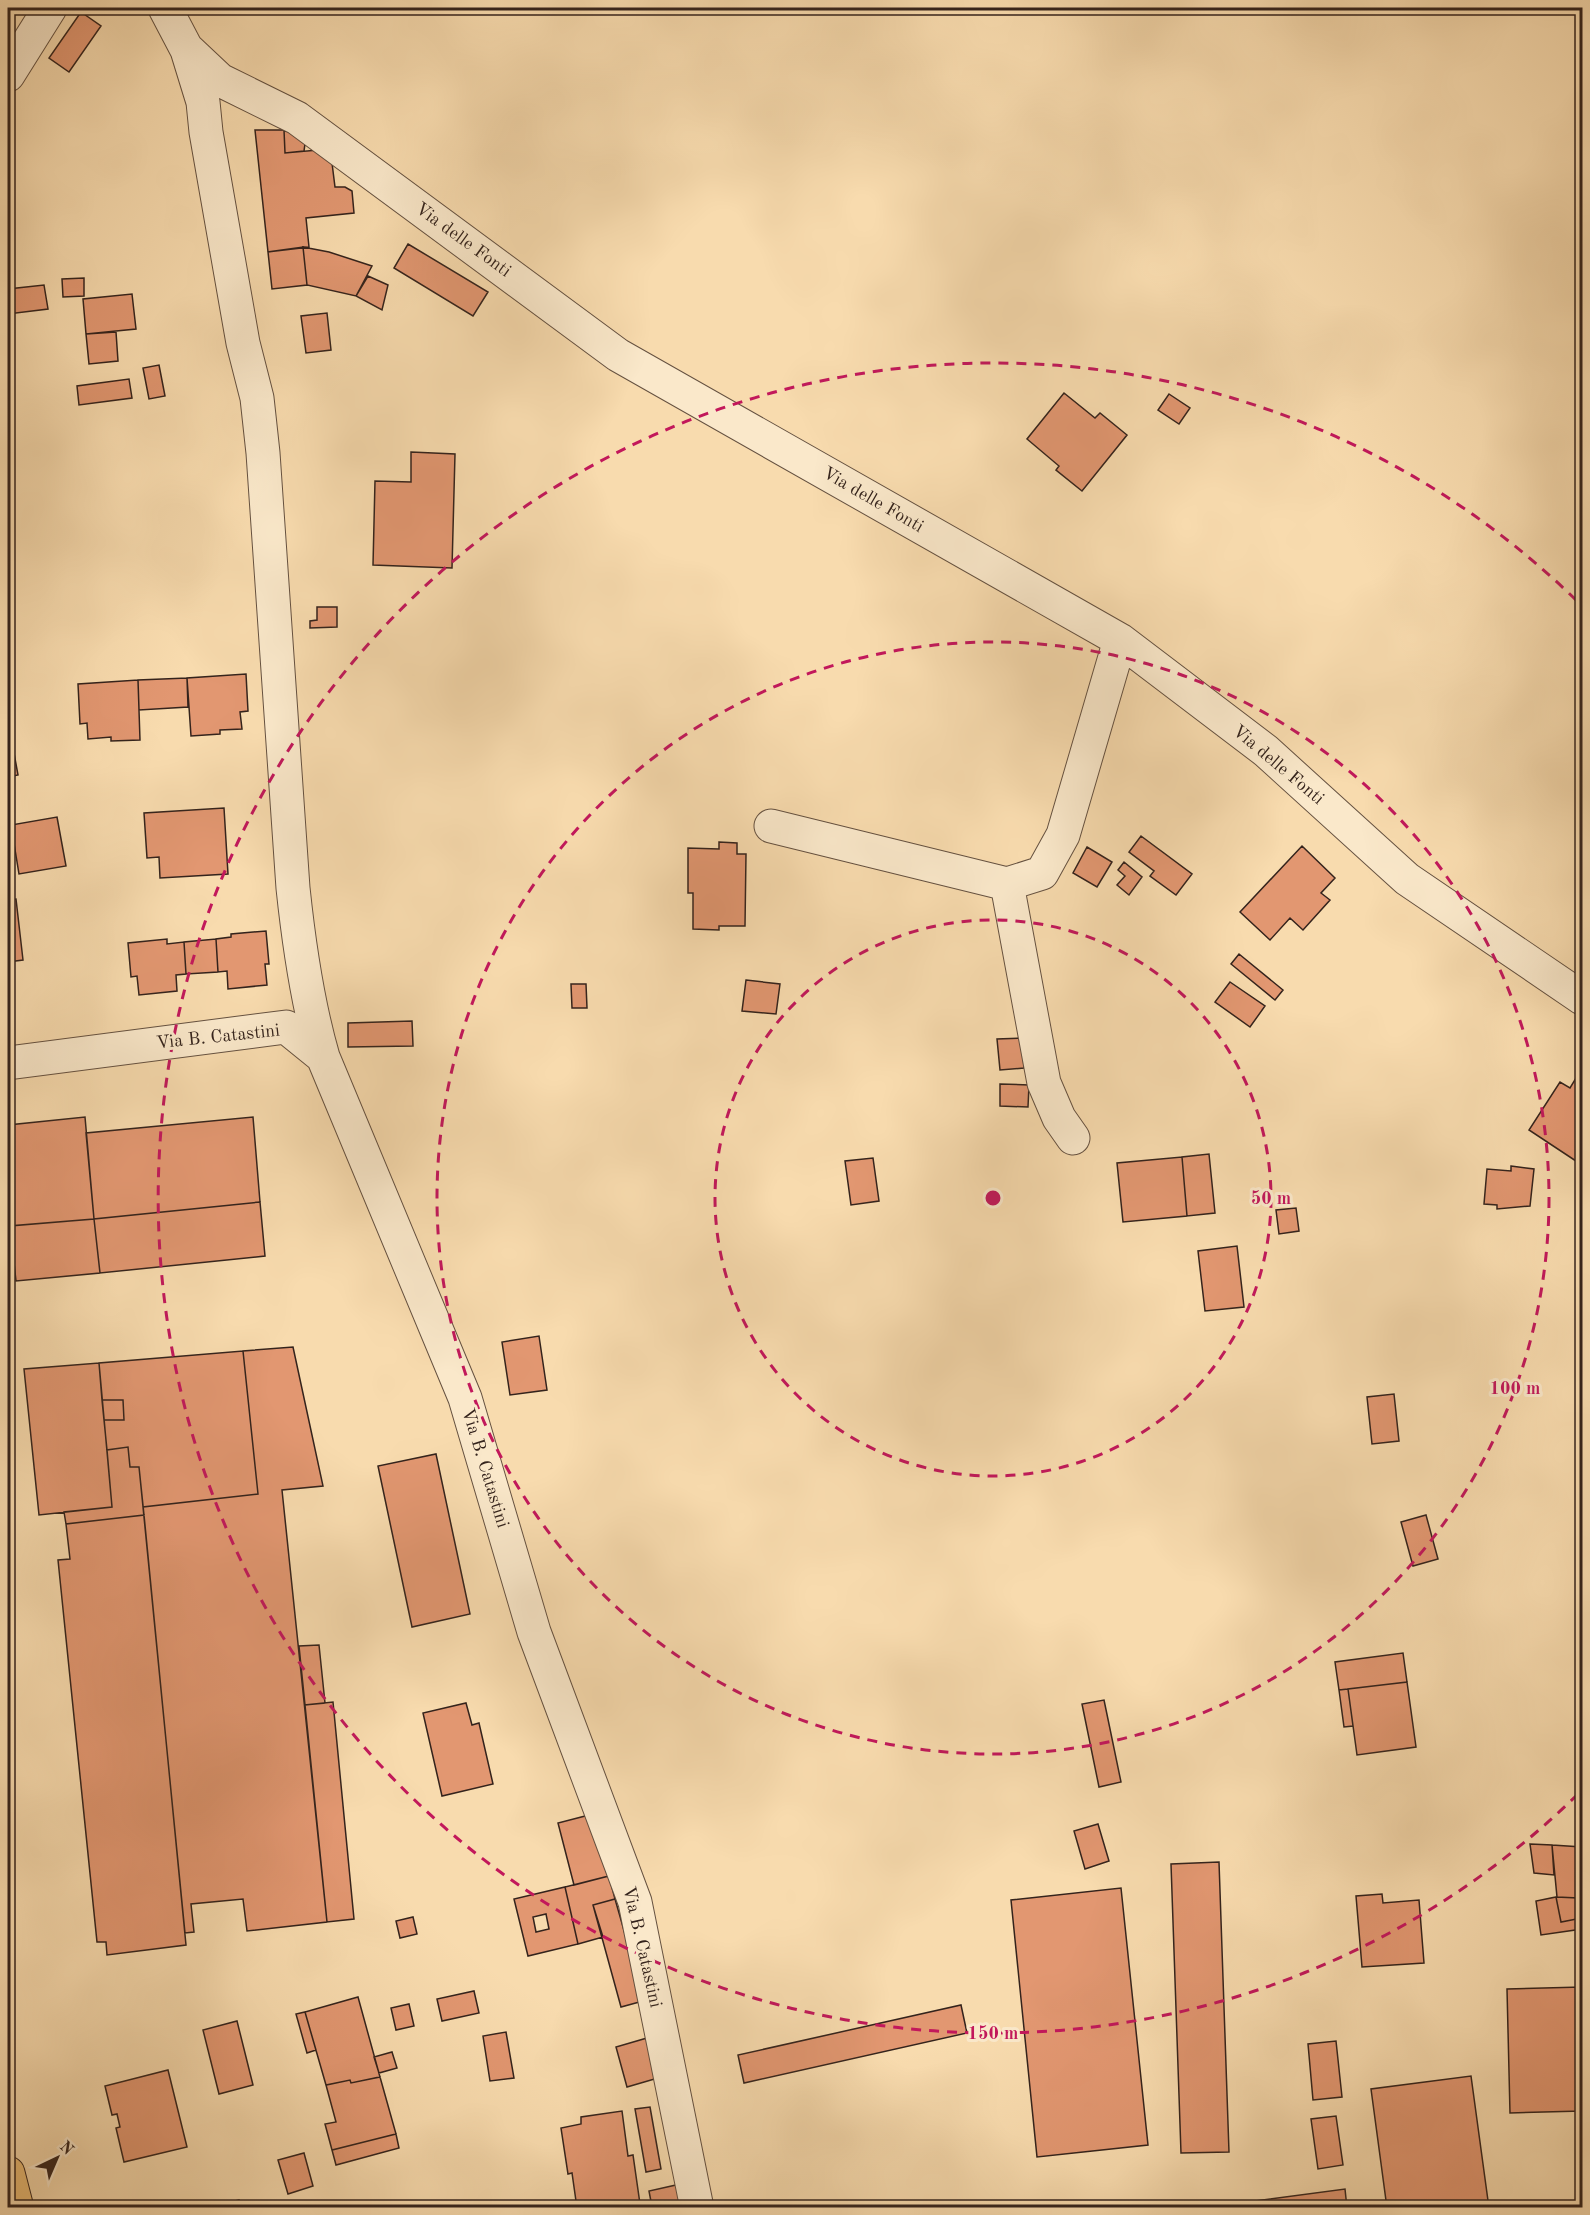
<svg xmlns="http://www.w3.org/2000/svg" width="1590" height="2215" viewBox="0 0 1590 2215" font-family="'Old Standard TT',serif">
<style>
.building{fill:#e29771;stroke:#34231c;stroke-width:1.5;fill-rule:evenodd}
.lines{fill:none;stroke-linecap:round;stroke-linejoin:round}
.minor-casing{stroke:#655140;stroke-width:35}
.major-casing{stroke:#34231c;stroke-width:35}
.minor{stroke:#fae8ca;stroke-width:33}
.major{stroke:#ecbe77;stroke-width:33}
.ring{fill:none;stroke:#c2185b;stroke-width:3;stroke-dasharray:10 8}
.labels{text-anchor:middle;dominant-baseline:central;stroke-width:6;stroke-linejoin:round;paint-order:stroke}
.street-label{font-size:18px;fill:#34231c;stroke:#fae8ca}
.centre{fill:#c2185b;stroke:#fae8ca;stroke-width:3}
.ring-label{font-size:18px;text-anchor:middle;font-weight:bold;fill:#c2185b;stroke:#fae8ca;stroke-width:6;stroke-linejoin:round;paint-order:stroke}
</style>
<rect width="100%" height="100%" fill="#f8dbae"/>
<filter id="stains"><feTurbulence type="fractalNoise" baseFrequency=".00333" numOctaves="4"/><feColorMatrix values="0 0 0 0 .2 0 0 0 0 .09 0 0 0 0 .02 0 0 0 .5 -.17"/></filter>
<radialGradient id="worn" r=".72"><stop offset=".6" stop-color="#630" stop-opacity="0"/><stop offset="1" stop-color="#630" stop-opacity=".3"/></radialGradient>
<path class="building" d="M81,12l20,14 -32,46 -20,-14z
M255,130h29l1,23 33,-3 14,13 3,24h10l7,4 2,22 -48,5 3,29 -41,5z
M284,130l22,6 -2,15 -19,2z
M408,244l80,48 -15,24 -79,-48z
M303,247l4,38 -35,4 -4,-37z
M303,247l26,5 43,14 -16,30 -49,-11z
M368,276l20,9 -6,25 -26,-14z
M84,278v18l-21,1 -1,-18z
M44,285l4,24 -40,5v-25z
M132,294l4,35 -50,5 -3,-35z
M327,313l4,37 -25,3 -5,-37z
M116,332l2,29 -29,3 -3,-30z
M159,365l6,31 -16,3 -6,-31z
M129,379l3,19 -53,7 -2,-19z
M8,381h3l2,31 -5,1z
M1064,393l31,25 5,-5 27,22 -45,56 -26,-21 3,-4 -32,-27z
M1169,394l21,14 -11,16 -21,-14z
M411,452l44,2 -3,114 -79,-3 2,-84 36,1z
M317,607h20v20l-27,1v-7l7,-1z
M246,674l2,37 -8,1 2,17 -22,1v4l-29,2 -4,-58z
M187,678l1,29 -49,3 -1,-30z
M138,680l2,60 -29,1v-4l-23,2 -1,-16 -7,1 -2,-40z
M8,720l10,55 -10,2z
M224,808l4,66 -68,4 -1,-21 -12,1 -3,-45z
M57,817l9,49 -47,8 -8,-49z
M1141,836l51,38 -16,21 -26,-19 4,-5 -25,-19z
M719,842l18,1v11h9l-1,72h-26v4l-26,-1v-36h-5v-45l31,1z
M1302,846l33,32 -14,15 9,7 -27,30 -13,-12 -20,22 -30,-28z
M1087,847l25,15 -15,25 -24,-14z
M1124,862l18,15 -13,18 -12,-10 8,-9 -7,-6z
M16,899l7,61 -15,2v-62z
M266,931l3,33h-4l2,21 -39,4 -1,-18 -9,1 -2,-33 15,-2v-3z
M167,939v5l17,-2 2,32 -10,1 1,16 -38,4 -2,-19 -6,1 -3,-34z
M216,939l2,33 -32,2 -2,-32z
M1239,954l44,36 -8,10 -44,-36z
M746,980l34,4 -4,30 -34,-3z
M1230,982l35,24 -15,21 -35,-25z
M571,984h15l1,24h-15z
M412,1021l1,25 -65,1v-24z
M1022,1038l2,30 -24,2 -3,-31z
M1576,1078l6,4v83l-53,-35 31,-48 10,6z
M1000,1084l29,1 -1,22 -28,-1z
M85,1117l9,102 -86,7v-101z
M253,1117l7,85 -166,17 -8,-86z
M1209,1154l6,59 -28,3 -5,-59z
M1182,1157l5,59 -64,6 -6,-59z
M873,1158l6,43 -28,4 -6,-44z
M1511,1166l23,3 -4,37 -33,3v-4l-13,-1 3,-35 24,2z
M260,1202l5,54 -165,17 -6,-54z
M1296,1208l3,23 -20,3 -3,-24z
M94,1219l6,54 -84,8 -6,-55z
M1237,1246l7,61 -39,4 -7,-60z
M539,1336l8,54 -37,5 -8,-53z
M293,1347l30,139 -41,4 45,432 -80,9 -4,-32 -52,5 3,28 -9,1 -42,-426 115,-13 -15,-143z
M243,1351l15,143 -115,13 -4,-40h-9l-2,-20 -21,3 -3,-30h20l-1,-20h-21l-3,-37z
M99,1363l13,144 -73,8 -15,-146z
M1394,1394l5,47 -27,3 -5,-47z
M102,1400h21l1,20h-20z
M128,1447l2,20h9l5,48 -78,9 -2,-12 48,-5 -5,-57z
M436,1454l34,160 -58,13 -34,-161z
M144,1515l42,430 -79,10 -1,-13h-9l-39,-382 12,-1 -4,-35z
M1426,1515l12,44 -25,7 -12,-44z
M319,1645l6,58 -20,2 -6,-59z
M1403,1653l4,29 -68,8 -4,-28z
M1407,1682l9,65 -59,8 -9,-66z
M1348,1689l5,37 -9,1 -5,-37z
M1104,1700l17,82 -22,5 -17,-83z
M333,1702l21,217 -27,3 -22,-217z
M466,1703l6,22 7,-2 14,61 -51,12 -19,-83z
M593,1814l16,62 -35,9 -16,-62z
M1098,1824l11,37 -24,8 -11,-38z
M1530,1844l22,1 2,30 -20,-2z
M1552,1845l30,2v65h-1l-3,-14 -21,-1z
M1219,1862l10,290 -48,1 -10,-289z
M609,1876l6,23 -22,6 10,32 -25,7 -13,-57z
M565,1887l13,57 -50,12 -14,-57zM546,1914l3,15 -13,3 -3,-15z
M1121,1888l27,257 -111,12 -26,-257z
M1382,1894l1,9 36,-3 5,63 -62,4 -6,-71z
M1556,1897l22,1 4,20 -21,4z
M1556,1897l5,25 21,-4 -1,-6h1v17l-41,6 -5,-34z
M615,1899l10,35 29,64 -33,9 -28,-102z
M413,1917l4,17 -17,4 -4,-17z
M1582,1987v124l-72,2 -3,-124z
M474,1991l5,22 -37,8 -5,-22z
M358,1997l22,80 -29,6 -1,-3 -24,5 -21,-73z
M409,2004l5,22 -18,4 -5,-22z
M961,2005l6,28 -223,50 -6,-28z
M305,2012l11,38 -9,3 -11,-39z
M237,2021l16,64 -34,9 -16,-64z
M506,2032l8,46 -24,3 -7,-45z
M647,2038l11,40 -31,9 -11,-40z
M1336,2041l6,56 -29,3 -5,-56z
M392,2052l5,16 -18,5 -5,-16z
M168,2070l19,77 -63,15 -8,-34 4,-1 -3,-13 -5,1 -7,-29z
M1471,2076l18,132h-102l-16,-119z
M380,2077l16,57 -64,16 -7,-26 11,-2 -10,-37 24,-5 1,3z
M650,2107l11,62 -15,3 -11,-63z
M622,2111l6,45 5,-1 7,49 -21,4h-42l-5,-35 -4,1 -7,-46 20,-4v-7z
M1336,2116l7,49 -25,4 -7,-50z
M396,2134l3,14 -63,17 -4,-15z
M304,2153l9,33 -25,8 -10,-34z
M685,2183l4,17 -37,7 -3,-16z
M1345,2189l2,19h-129v-2z
M239,2200l2,8h-33z"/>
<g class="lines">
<defs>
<path id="minor" d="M165,8l21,40 34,32 77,38 321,237 502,285 146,111 141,128 175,119
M187,50l16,52 3,30 37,211 14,55 6,55 30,435c6,57 14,114 30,169
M8,75l42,-67
M771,826l236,58 35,-11 21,-38 57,-195
M1007,884l37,199 15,35 14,20
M8,1063l278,-36 37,30 142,341 69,234 101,270 62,306"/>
<path id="major" d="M8,2173l9,35"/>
</defs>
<use href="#minor" class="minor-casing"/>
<use href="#major" class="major-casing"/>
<use href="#minor" class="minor"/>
<use href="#major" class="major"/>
</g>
<g class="ring">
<circle cx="993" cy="1198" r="278"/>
<circle cx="993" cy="1198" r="556"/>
<path d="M1578 1794A835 835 0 1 1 1578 602"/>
</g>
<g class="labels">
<g class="street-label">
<text transform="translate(463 240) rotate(36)">Via delle Fonti</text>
<text transform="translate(873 500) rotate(30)">Via delle Fonti</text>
<text transform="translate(1278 765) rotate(40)">Via delle Fonti</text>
<text transform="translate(218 1037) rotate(-6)">Via B. Catastini</text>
<text transform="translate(485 1468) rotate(73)">Via B. Catastini</text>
<text transform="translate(642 1947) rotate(77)">Via B. Catastini</text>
</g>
</g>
<circle cx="993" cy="1198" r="9" class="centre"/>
<g class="ring-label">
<text x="1271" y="1204">50 m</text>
<text x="1515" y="1394">100 m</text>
<text x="993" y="2039">150 m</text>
</g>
<rect width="1590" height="2215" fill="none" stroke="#f8dbae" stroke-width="30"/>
<rect x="9" y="9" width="1572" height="2197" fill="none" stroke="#34231c" stroke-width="3"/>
<rect x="15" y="15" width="1560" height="2185" fill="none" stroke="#34231c" stroke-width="1.5"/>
<g transform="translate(57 2158) rotate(44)" stroke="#fae8ca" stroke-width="4.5" paint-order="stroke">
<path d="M0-4.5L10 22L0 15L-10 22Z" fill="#34231c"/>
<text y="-9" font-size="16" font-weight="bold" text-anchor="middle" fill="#34231c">N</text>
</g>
<rect width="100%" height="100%" filter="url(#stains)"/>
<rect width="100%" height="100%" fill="url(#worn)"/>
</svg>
